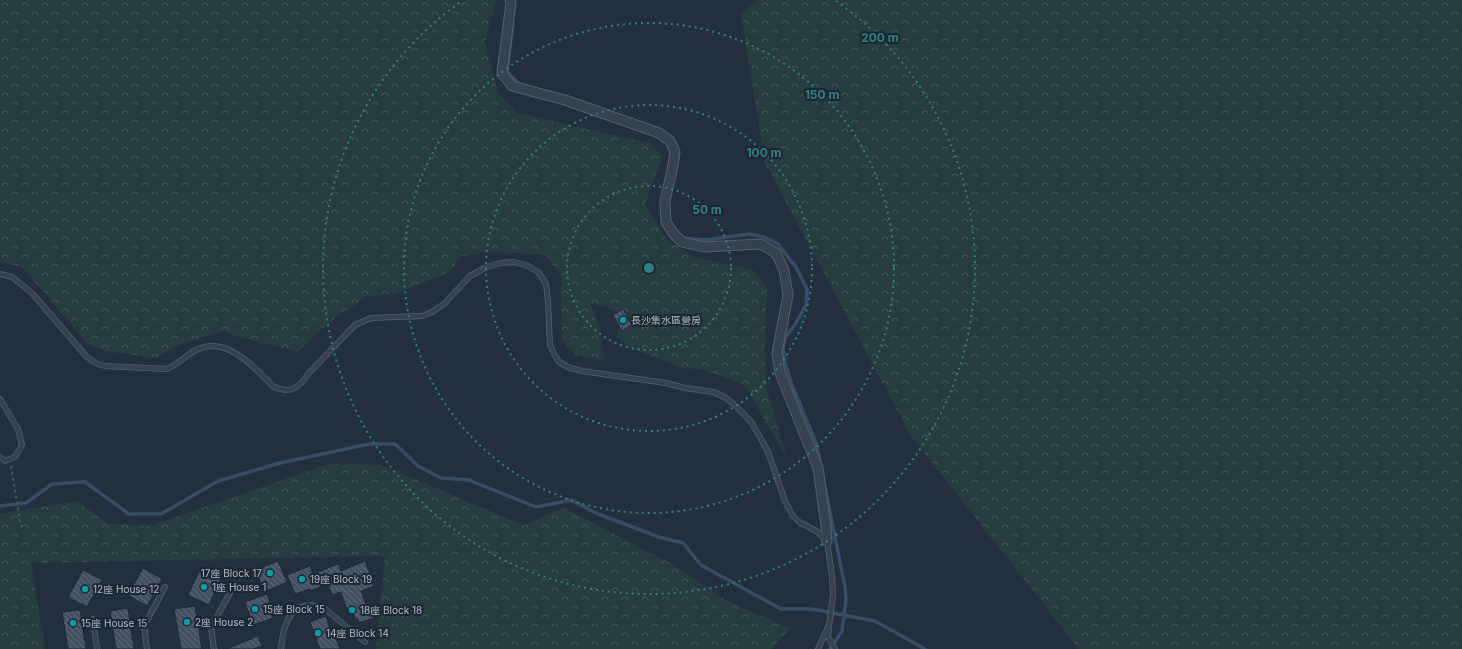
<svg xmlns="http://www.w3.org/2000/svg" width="1462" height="649" viewBox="0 0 1462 649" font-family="Inter,'Noto Sans TC',sans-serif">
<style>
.forest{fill:url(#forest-crowns)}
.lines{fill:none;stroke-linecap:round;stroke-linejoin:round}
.stream{stroke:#394c67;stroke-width:3.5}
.building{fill:url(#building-back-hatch);stroke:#1f2835}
.service-casing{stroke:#565f6c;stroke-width:6}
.minor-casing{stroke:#565f6c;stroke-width:11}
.path{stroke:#44595c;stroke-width:2;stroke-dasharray:3 3;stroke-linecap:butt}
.service{stroke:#38414e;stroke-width:4.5}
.minor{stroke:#38414e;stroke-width:9}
.ring{fill:none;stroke:#308480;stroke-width:2;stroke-dasharray:2 4}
.culture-dot{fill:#0f9aa8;stroke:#1d2633;stroke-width:1.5}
.labels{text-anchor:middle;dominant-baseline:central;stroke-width:4;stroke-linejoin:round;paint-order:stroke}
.poi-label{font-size:10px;fill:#b4bcc9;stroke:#1d2633;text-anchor:start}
.centre{fill:#308480;stroke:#1d2633;stroke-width:2}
.ring-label{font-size:12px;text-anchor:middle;font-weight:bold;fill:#308480;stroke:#1d2633;stroke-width:4;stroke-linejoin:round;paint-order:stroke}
</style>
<defs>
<pattern id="forest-crowns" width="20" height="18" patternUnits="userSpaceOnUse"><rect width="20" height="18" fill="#263c3f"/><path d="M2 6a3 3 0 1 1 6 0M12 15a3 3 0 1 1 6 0" fill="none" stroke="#435659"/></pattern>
<pattern id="building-back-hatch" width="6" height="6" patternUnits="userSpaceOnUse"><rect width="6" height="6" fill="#455162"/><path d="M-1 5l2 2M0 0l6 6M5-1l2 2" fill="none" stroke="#5d6877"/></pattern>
</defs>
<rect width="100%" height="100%" fill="#242f3e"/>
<path class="forest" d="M0,0h496l-11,42 13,50 19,21 132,30 14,13 -18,48 22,36 27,17 59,13 14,17 -2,64 1,36 20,69 -20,-33 -20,-37 -41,-16 -27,-3 -49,-20 -13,-11 7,-19 -11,-8 -22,-6 10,25 4,32 -29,-5 -13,-15 -1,-64 -15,-21 -52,-3 -32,4 -13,16 -54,22 -29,3 -31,21 -22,18 -15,16 -62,-16 -13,-5 -44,14 -23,13 -51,-7 -16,-6 -67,-78 -22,-5z
M757,0h705v649h-384l-3,-5 -164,-208 -146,-273 -24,-149z
M328,464l53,1 143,60 40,-17 110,57 52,35 65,29 -12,11 -7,9h-396l9,-93 -354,7 14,86h-45v-135l76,-13 31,22 43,3z"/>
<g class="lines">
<path class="stream" d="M513,23l-6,49 12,12 4,1
M676,171l2,-14
M680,235l4,3 23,2 42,-6 15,3 14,7 18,23 11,22 -1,16 -10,18 -11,15 -2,10 2,15 7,22 24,58 5,22
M824,482l21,105 1,13 -4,31 -12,18
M0,506l26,-3 26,-19 33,-2 44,32h32l57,-33 62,-18 89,-19h26l23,22 23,12 28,2 67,27 35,-7 27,14 61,23 24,6 18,22 80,44h31l63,12 50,28"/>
</g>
<path class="building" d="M623,309l9,16 -10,6 -9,-16z
M278,561l9,21 -23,10 -8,-22z
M365,561l9,25 -13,5 6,16 4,-1 3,12 -15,5 -2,-5 -2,1 -2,-8 -5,2 -7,-21 -9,3 -4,-11 -18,7v-2l-15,5 -8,-19 23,-9 3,8 25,-10 3,7z
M143,568l19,11 -15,27 -19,-11z
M200,569l21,10 -12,26 -21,-10z
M83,570l19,10 -15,27 -19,-10z
M267,594l3,8 -2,1 5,15 -20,7 -8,-23z
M195,606l7,43h-21l-7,-40z
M128,608l6,41h-18l-6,-38z
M80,610l6,39h-18l-6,-37z
M326,616l5,16 2,-1 7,18h-20l-10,-27z
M258,636l4,10 -9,3h-26z"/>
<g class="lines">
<defs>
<path id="service" d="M0,274l12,3 20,16 54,63 9,7 10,3 62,3c12,-5 20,-15 31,-20 30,-13 58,20 76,38 17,7 25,1 34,-13l47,-49 16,-7 51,-2 10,-4 12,-8 26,-28 15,-8 15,-5 15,-1 13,4 10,6 8,12 2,17 2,44 4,9 5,8 11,6 12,3 84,12 19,5 29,4 12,6 11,9 14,15 10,17 7,13 17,49 8,15 6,6 17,9 11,10 5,34 1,20 -4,30 -11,24
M0,399l18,30 4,16 -7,12 -10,4 -5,-4
M93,619l4,30
M829,629l-1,8 7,12
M147,649l-3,-23 21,-39
M214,649l-3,-22 19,-34
M281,649c2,-26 11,-52 43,-41l41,34"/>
<path id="minor" d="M510,0l1,3 -9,70 10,13 53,14 94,33 11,8 5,11 -3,18 -7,31 1,21 7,11 9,9 22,5 57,-3 15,9 8,17 4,25 -11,58 3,20 38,95 8,58 1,15"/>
</defs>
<use href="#service" class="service-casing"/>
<use href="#minor" class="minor-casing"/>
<path class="path" d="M11,466l10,61"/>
<use href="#service" class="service"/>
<use href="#minor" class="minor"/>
</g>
<g class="ring">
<circle cx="649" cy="268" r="82"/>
<circle cx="649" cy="268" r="163"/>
<circle cx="649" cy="268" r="245"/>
<path d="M836 1A326 326 0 1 1 462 1"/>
</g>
<g class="culture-dot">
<circle cx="623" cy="320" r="4"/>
<circle cx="270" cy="573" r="4"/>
<circle cx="302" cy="579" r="4"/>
<circle cx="204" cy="587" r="4"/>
<circle cx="85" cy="589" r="4"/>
<circle cx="255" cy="609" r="4"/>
<circle cx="352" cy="610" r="4"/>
<circle cx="187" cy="622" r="4"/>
<circle cx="73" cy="623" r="4"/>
<circle cx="318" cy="633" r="4"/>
</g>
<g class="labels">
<g class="poi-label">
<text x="631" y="320">長沙集水區營房</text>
<text x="262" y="573" text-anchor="end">17座 Block 17</text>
<text x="310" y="579">19座 Block 19</text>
<text x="212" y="587">1座 House 1</text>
<text x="93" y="589">12座 House 12</text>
<text x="263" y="609">15座 Block 15</text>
<text x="360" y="610">18座 Block 18</text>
<text x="195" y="622">2座 House 2</text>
<text x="81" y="623">15座 House 15</text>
<text x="326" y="633">14座 Block 14</text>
</g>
</g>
<circle cx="649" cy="268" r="6" class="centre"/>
<g class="ring-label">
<text x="880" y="42">200 m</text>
<text x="822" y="99">150 m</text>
<text x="764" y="157">100 m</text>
<text x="707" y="214">50 m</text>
</g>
</svg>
